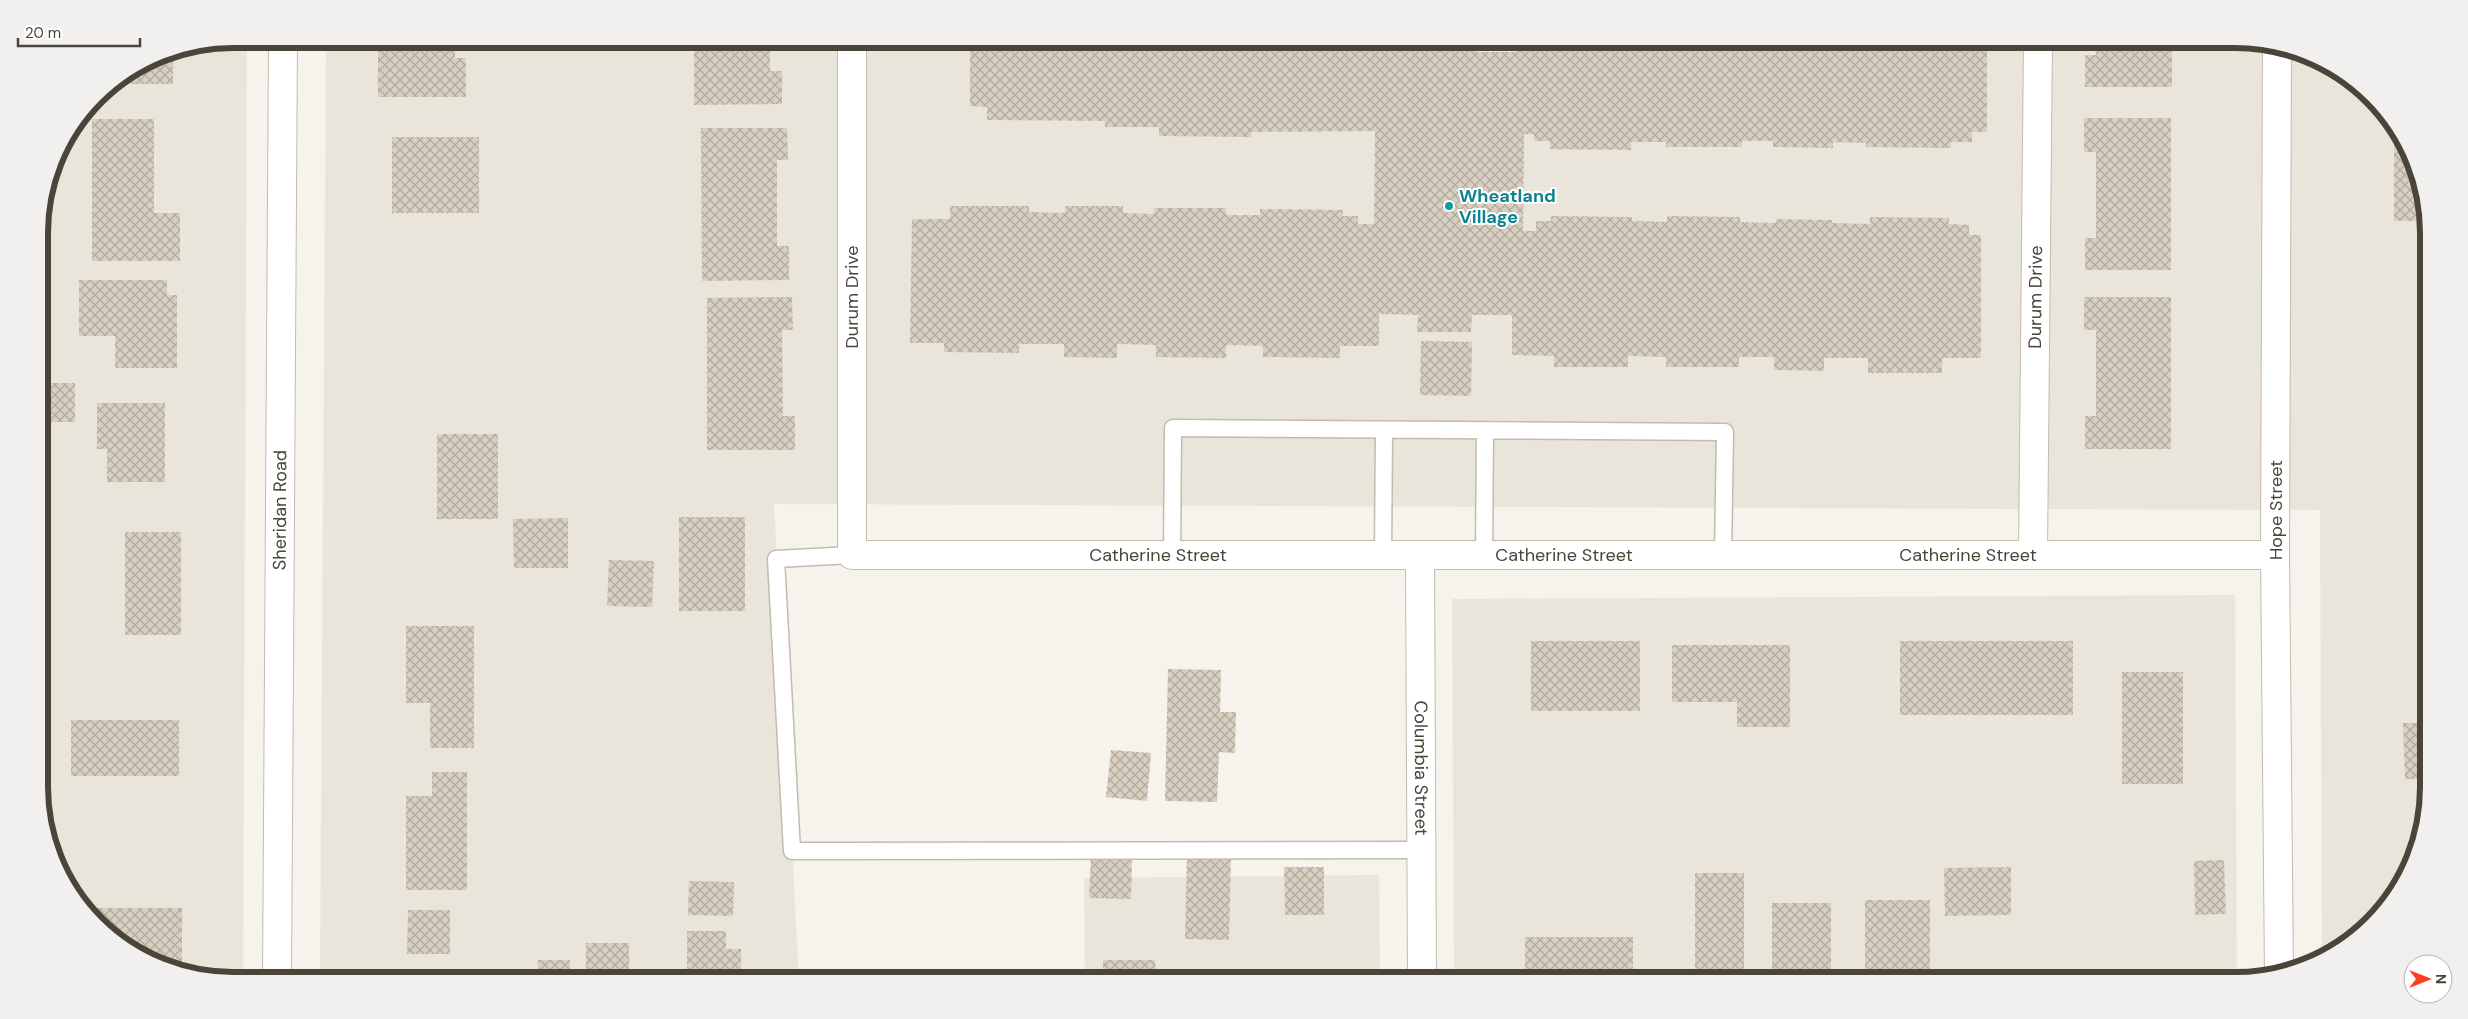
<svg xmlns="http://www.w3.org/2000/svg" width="2468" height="1019" viewBox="0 0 2468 1019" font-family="'DM Sans',sans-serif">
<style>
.residential{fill:#eae5da}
.building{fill:url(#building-cross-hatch)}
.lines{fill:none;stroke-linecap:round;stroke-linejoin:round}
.service-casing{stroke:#c2bbae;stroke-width:19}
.minor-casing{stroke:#c2bbae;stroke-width:30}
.tertiary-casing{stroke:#c2bbae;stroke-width:30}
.service{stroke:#fff;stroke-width:16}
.minor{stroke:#fff;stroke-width:28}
.tertiary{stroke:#fff;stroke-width:28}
.culture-dot{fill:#0f9aa8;stroke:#fff;stroke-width:2}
.labels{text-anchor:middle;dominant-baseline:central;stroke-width:4;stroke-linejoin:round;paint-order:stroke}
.culture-label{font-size:18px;font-weight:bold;fill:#0d838f;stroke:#fff;text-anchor:start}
.street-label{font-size:18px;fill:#4b4439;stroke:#fff}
.rim{fill:none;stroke:#4b4439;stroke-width:6}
</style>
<defs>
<pattern id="building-cross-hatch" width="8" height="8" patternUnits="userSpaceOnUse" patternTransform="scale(1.25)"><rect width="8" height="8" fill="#d8cfc1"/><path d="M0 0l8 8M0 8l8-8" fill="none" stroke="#b1aa9e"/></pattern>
</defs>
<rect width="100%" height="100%" fill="#f6f3ec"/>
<path class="residential" d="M232,39h15l-4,941 -73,-10 -45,-23 -38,-33 -28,-42 -17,-48 -3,-605 20,-72 45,-60 54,-34z
M326,39h1910l62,10 45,23 46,42 25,44 14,49 1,580 -10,62 -30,55 -36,36 -31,17 -2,-447 -1546,-6 25,476h-479z
M2235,595l2,385h-783l-2,-381z
M1379,875l1,105h-295l-1,-102z"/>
<path class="building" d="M378,39h77v19h11v39h-88z
M694,39h76v32h12v33l-88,1z
M970,39h416v11h36v-11h54v13h41v-13h470v93h-15v10h-21v6l-85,-1v-4l-33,-1v6l-60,-1v-6h-31v6h-76v-5h-35v8l-81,-1v-8h-16v-7h-10l-1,97h13v-10h15v-5l81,1v4l35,1v-6l73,1v5l36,1v-4l56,1v3l38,1v-7l79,1v6l20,1v10h12v123h-39v15h-74v-15h-44v13l-50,-1v-13h-35v10h-73v-10l-38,-1v11h-74v-11l-42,-1v-40h-40l-1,17h-54l1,-17 -39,-1v32h-39v12l-77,-1v-11l-37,-1v13l-70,-1v-12l-39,-1v14l-53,-1v-13h-45v9l-75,-1v-9h-34l2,-124h38v-13h79v6l36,1v-7h58v7l31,1v-6h72v7h34v-6l83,1v6h15v8h16l1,-93 -124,1v5l-92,-1v-9h-54v-6l-118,-1v-13l-17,-1z
M2096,39h76v48h-87v-32h11z
M173,51v33h-64l49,-31z
M2084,118h87v152h-86v-32h11v-86h-12z
M92,119h62v94h26v48h-88z
M2394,123l20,35 14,49v14h-34z
M701,128h86l1,32h-11v86h12v34l-87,1z
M392,137h87v76h-87z
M79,280h88v15h10v73h-62v-32h-36z
M792,297l1,33h-11l1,86h12v34h-88v-152z
M2084,297h87v152h-86v-33h11v-86h-12z
M1421,341l51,1 -1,54 -51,-1z
M40,383h35v39h-35z
M97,403h68v79h-58v-33h-10z
M437,434h61v85h-61z
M679,517h66v94h-66z
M568,518v50h-54l-1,-49z
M125,532h56v103h-56z
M609,560l45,1 -2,46 -45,-1z
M406,626h68v122h-44v-45h-24z
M1531,641h109v70h-109z
M1900,641h173v74h-173z
M1672,645h118v82h-53v-25h-65z
M1168,669l53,1 -1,42h16l-1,41 -16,-1 -2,50 -52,-1z
M2122,672h61v112h-61z
M71,720h108v56h-108z
M2403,723h26v64l-2,14 -2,-22h-20z
M1111,750l40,3 -4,48 -41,-4z
M432,772h35v118h-61v-94h26z
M1091,855l41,1 -1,43 -42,-1z
M1187,856l44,1 -2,83 -44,-1z
M2224,860l2,54 -31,1 -1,-54z
M1284,867h40v48h-39z
M2011,867v48l-66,1 -1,-48z
M1695,873h49v107h-76v-4h27z
M689,881l45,1 -1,34 -45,-1z
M1865,900h65v80h-65z
M1772,903h59v77h-59z
M90,908h92v57h-22l-35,-18 -35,-30z
M408,910h42v44h-43z
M687,931h39v18h15v31h-54z
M1525,937h108v43h-108z
M586,943h43v37h-43z
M538,960h32v20h-32z
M1103,960h52l1,20h-53z
M1276,970h30v10h-30z
M2021,971h62v9h-62z
M1317,977h28v3h-28z
M911,978h35v2h-35z"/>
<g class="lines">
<defs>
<path id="service" d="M852,555l-76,4 16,292 630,-1
M1172,556l1,-128 552,4 -2,124
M1383,556l1,-126
M1484,556l1,-126"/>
<g id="minor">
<path id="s1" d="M852,39v516h1423"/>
<path d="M2277,46l-2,509 4,419"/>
<path id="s2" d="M2033,555l5,-516"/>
<path id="s3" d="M1420,556l2,424"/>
</g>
<g id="tertiary">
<path id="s4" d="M277,980l6,-941"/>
</g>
</defs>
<use href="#service" class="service-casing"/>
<use href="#minor" class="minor-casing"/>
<use href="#tertiary" class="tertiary-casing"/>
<use href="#service" class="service"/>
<use href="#minor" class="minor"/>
<use href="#tertiary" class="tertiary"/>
</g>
<circle class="culture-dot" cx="1449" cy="206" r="5"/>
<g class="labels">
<g class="culture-label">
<text x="1459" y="196">Wheatland<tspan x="1459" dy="21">Village</tspan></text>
</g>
<g class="street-label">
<text transform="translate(852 297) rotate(-90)">Durum Drive</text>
<text stroke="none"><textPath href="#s2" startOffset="258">Durum Drive</textPath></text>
<text stroke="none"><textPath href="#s4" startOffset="470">Sheridan Road</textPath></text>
<text transform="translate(2276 510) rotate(-90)">Hope Street</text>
<text stroke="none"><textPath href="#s1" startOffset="1632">Catherine Street</textPath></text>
<text stroke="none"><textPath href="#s1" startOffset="822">Catherine Street</textPath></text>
<text stroke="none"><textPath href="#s1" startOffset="1228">Catherine Street</textPath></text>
<text stroke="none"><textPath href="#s3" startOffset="212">Columbia Street</textPath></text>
</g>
</g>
<path d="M0 0H2468V1019H0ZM233 48H2235A185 185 0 0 1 2420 233V787A185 185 0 0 1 2235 972H233A185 185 0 0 1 48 787V233A185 185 0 0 1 233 48Z" fill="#f1f0ef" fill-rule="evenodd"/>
<path class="rim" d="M233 48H2235A185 185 0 0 1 2420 233V787A185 185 0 0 1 2235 972H233A185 185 0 0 1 48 787V233A185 185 0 0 1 233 48Z"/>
<g transform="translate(2428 979) rotate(90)"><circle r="24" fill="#ffffff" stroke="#b7b4b0"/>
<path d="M0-4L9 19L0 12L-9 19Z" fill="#fc3f1d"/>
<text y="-8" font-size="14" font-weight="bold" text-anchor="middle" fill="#4b4439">N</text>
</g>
<path d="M18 38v8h122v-8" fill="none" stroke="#4b4439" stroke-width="2.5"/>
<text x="25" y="38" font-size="15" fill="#4b4439" stroke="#ffffff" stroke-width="4" paint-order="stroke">20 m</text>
</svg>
